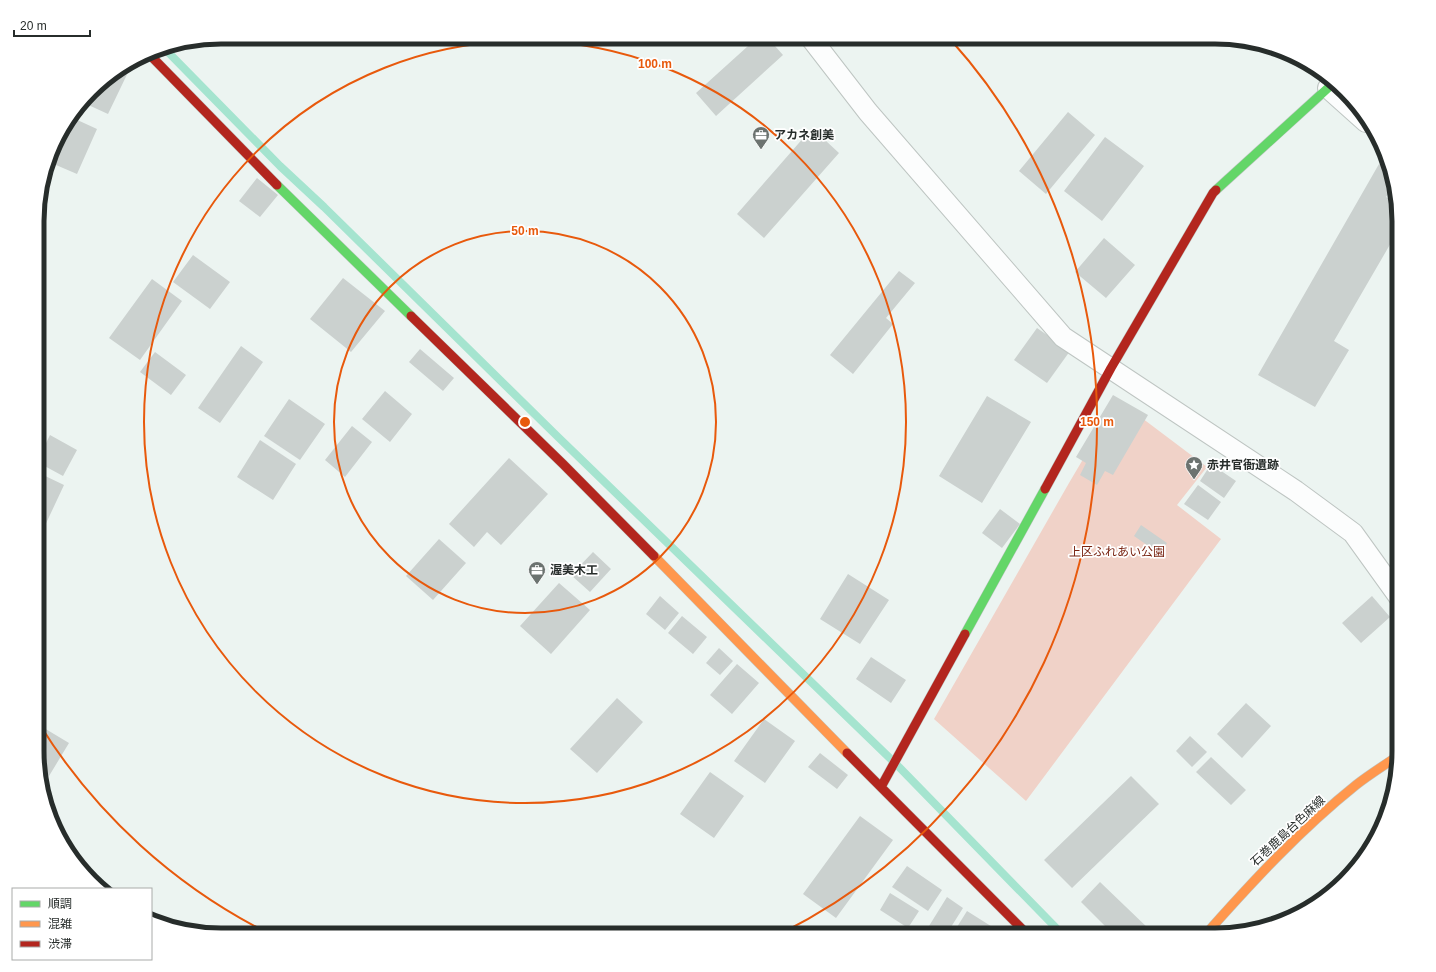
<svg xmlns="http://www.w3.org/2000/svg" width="1436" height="972" viewBox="0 0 1436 972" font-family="Helvetica,'Noto Sans JP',sans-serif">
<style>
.green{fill:#f0d2c8}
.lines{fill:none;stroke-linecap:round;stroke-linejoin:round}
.stream{stroke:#a5e4cf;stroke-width:8}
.building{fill:#cbd1cf}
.street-casing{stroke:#bec5c2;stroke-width:22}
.fast-casing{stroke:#bec5c2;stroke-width:10}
.slow-casing{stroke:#bec5c2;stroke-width:10}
.jam-casing{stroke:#bec5c2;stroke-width:10}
.street{stroke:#fcfdfd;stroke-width:20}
.fast{stroke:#63d668;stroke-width:9}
.slow{stroke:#ff974d;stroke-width:9}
.jam{stroke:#b3261e;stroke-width:9}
.ring{fill:none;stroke:#e8590c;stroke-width:2}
.labels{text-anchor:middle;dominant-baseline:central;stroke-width:3.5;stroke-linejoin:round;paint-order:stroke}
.poi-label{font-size:12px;font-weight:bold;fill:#272d2b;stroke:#fff;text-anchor:start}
.park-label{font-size:12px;fill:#792412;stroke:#fff}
.street-label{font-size:12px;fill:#272d2b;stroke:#fff}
.rim{fill:none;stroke:#272d2b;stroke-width:5}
.centre{fill:#e8590c;stroke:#fff;stroke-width:2}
.ring-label{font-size:12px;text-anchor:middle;font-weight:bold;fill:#e8590c;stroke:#fff;stroke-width:3.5;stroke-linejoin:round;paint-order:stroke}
</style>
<rect width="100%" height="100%" fill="#ecf4f1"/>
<path class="green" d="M1118,400l89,67 -30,38 44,34 -195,262 -92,-82 135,-236z"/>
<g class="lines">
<path class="stream" d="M164,48l116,118 44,41 233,229 342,331 164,168"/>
</g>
<path class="building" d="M758,37h9l16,18 -67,61 -20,-23z
M133,62l-25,52 -24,-11 15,-20z
M1068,112l27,23 -49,59 -27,-23z
M73,118l24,11 -20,45 -28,-12 7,-23z
M812,128l27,25 -75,85 -27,-24z
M1105,137l39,29 -42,55 -38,-30z
M1379,164l9,5 5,18 -7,10 11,6 2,6v20l-65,112 15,9 -34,57 -57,-32z
M257,178l21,17 -18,22 -21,-16z
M1104,238l31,27 -29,33 -31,-26z
M193,255l37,27 -20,27 -37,-27z
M899,271l16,12 -29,35 7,6 -40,50 -23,-19z
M343,278l42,33 -34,41 -41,-33z
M152,279l30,22 -42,59 -31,-22z
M1037,328l33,23 -23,32 -33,-23z
M241,346l22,16 -43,61 -22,-15z
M420,349l34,29 -11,13 -34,-29z
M155,352l31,23 -15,20 -31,-23z
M385,391l27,23 -22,28 -28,-23z
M1113,395l35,20 -35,60 -8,-4 -8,14 -17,-10 6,-12 -10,-6z
M987,396l44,26 -49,81 -43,-27z
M289,399l36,25 -25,36 -36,-24z
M352,426l20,16 -27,35 -20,-17z
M50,435l27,15 -14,26 -24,-13v-6z
M260,440l36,24 -23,36 -36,-23z
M509,458l39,36 -47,51 -14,-13 -13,15 -25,-23z
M1211,464l25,17 -12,17 -24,-17z
M39,473l25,12 -22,47 -3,-2z
M1198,485l23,17 -13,18 -24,-16z
M1000,509l20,15 -18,24 -20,-15z
M1141,525l26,18 -7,11 -26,-18z
M439,539l27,24 -33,37 -27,-24z
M593,552l18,17 -21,23 -19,-17z
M848,574l41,26 -29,44 -40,-25z
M559,583l31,27 -39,44 -31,-28z
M660,596l19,17 -14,17 -19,-16z
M1372,596l18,21 -29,26 -19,-20z
M682,616l25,21 -14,17 -25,-21z
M719,648l14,13 -13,14 -14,-12z
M871,657l35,23 -15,23 -35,-24z
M737,664l22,19 -27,31 -22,-19z
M617,698l26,24 -46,51 -27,-24z
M1246,703l25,23 -29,32 -25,-24z
M764,719l31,22 -30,42 -31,-22z
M39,725l30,18 -23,38 -7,-3z
M1190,736l17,16 -15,15 -16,-16z
M820,753l28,22 -11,14 -29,-22z
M1211,757l35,33 -15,15 -35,-33z
M710,772l34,24 -30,42 -34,-24z
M1131,776l28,28 -87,84 -28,-28z
M860,816l33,24 -57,78 -33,-24z
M907,866l35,24 -14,21 -36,-24z
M1100,882l50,48 -5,5h-31l-33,-33z
M890,893l29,18 -11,17 -28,-18z
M947,897l16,11 -17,27h-4l-13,-9z
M967,911l27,17 -5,7h-37z"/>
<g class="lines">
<defs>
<path id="street" d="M810,37l58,75 195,225 233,154 57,42 46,64
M1333,83l-5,5 38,34"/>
<path id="fast" d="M277,185l134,131
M1216,190l112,-102
M965,634l80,-145"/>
<path id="slow" d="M654,556l193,197
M1205,935c47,-53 96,-106 151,-150 14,-11 29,-20 43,-30"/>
<path id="jam" d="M148,53l129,132
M411,316l152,148 91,92
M1045,489l66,-121 102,-175 3,-3
M847,753l181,182
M881,787l84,-153"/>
</defs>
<use href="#street" class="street-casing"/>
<use href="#fast" class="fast-casing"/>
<use href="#slow" class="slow-casing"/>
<use href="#jam" class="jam-casing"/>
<use href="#street" class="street"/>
<use href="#fast" class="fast"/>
<use href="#slow" class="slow"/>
<use href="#jam" class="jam"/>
</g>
<g class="ring">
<circle cx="525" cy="422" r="191"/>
<circle cx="525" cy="422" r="381"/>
<path d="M270 934A572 572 0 0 1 40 725M950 39A572 572 0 0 1 780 934"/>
</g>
<defs>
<symbol id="office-pin" viewBox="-11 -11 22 30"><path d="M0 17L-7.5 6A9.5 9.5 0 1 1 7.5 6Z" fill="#6c7370" stroke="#fff"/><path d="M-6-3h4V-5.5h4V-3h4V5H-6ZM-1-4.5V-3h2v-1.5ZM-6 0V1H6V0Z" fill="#fff"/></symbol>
<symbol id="sight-pin" viewBox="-11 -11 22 30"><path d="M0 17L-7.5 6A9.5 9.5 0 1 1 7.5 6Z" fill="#6c7370" stroke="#fff"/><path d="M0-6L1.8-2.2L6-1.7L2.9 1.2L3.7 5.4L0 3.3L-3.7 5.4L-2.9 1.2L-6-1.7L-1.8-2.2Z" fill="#fff"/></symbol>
</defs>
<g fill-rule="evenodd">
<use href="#office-pin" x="751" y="125" width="20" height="27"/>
<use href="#sight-pin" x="1184" y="455" width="20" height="27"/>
<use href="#office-pin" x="527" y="560" width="20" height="27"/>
</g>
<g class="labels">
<g class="poi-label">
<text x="774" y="135">アカネ創美</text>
<text x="1207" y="465">赤井官衙遺跡</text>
<text x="550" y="570">渥美木工</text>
</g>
<g class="park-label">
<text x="1117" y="552">上区ふれあい公園</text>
</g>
<g class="street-label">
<text transform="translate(1288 831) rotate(-43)">石巻鹿島台色麻線</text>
</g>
</g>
<path d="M0 0H1436V972H0ZM221 44H1215A177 177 0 0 1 1392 221V751A177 177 0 0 1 1215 928H221A177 177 0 0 1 44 751V221A177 177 0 0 1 221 44Z" fill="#fff" fill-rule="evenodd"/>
<path class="rim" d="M221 44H1215A177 177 0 0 1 1392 221V751A177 177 0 0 1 1215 928H221A177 177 0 0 1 44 751V221A177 177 0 0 1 221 44Z"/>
<circle cx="525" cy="422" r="6" class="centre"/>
<g class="ring-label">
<text x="655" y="68">100 m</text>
<text x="525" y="235">50 m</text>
<text x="1097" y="426">150 m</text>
</g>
<rect x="12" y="888" width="140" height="72" fill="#ffffff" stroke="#a9abaa"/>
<rect x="20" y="901" width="20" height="6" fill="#63d668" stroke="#a9abaa"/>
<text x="48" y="908" font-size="12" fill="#272d2b">順調</text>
<rect x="20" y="921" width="20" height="6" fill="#ff974d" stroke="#a9abaa"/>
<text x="48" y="928" font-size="12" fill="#272d2b">混雑</text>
<rect x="20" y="941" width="20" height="6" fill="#b3261e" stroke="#a9abaa"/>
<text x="48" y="948" font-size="12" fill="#272d2b">渋滞</text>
<path d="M14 30v6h76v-6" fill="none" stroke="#272d2b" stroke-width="2"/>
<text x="20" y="30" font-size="12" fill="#272d2b" stroke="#ffffff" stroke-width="3" paint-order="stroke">20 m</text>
</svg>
